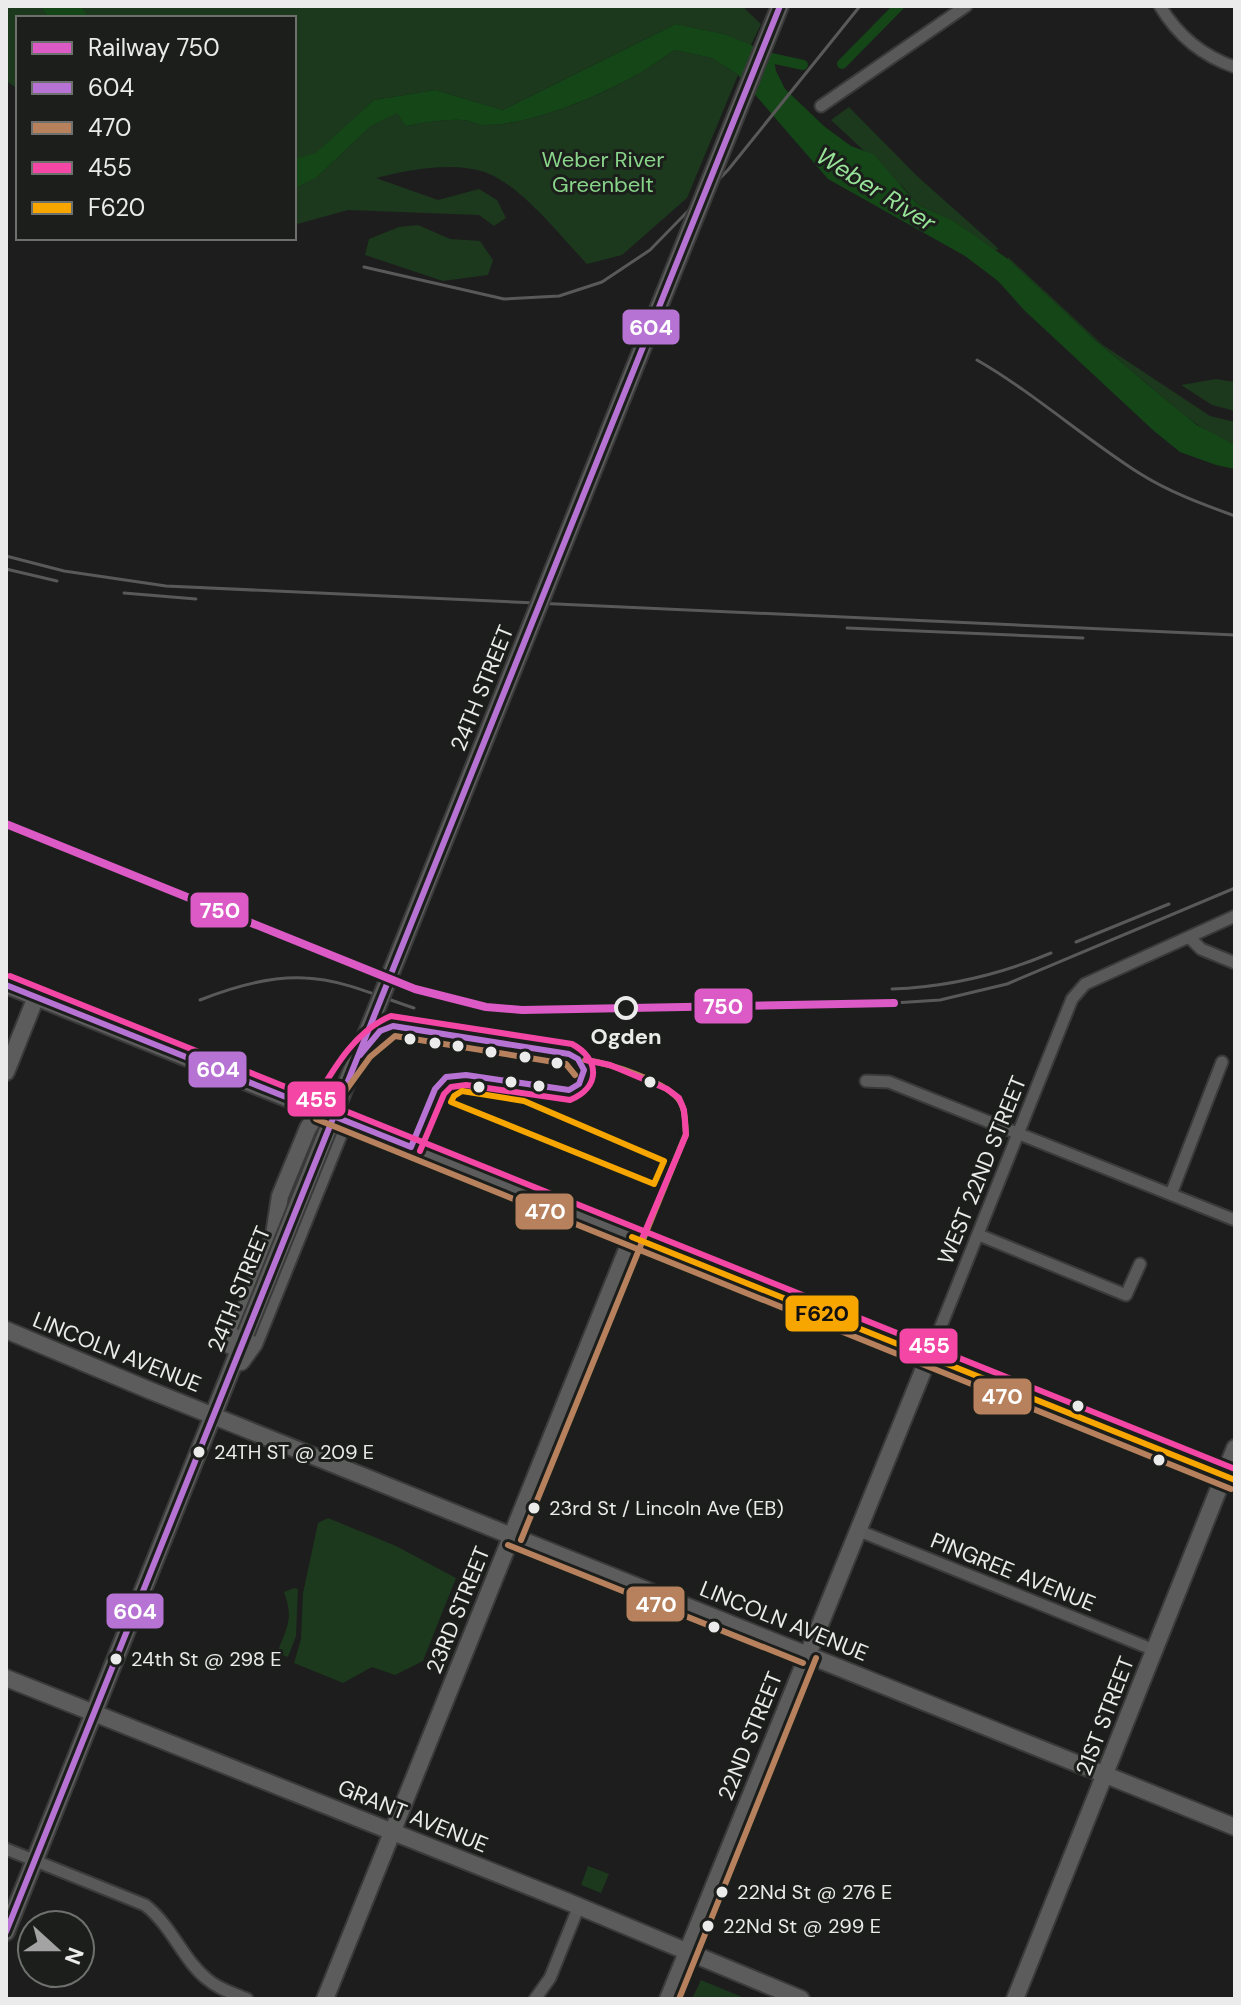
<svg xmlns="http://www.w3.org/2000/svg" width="1241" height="2005" viewBox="0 0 1241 2005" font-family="'DM Sans',sans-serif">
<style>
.green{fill:#1c381d}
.water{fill:#144618}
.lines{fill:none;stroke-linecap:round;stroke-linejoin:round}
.canal{stroke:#144618;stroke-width:10}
.street-casing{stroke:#3a3a3a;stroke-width:15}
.secondary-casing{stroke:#3a3a3a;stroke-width:20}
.street{stroke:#585958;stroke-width:11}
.secondary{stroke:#5b5c5b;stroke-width:16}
.rail{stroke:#585958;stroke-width:3}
.secondary-bridge-casing{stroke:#3a3a3a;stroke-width:20;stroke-linecap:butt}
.secondary-bridge{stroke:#5b5c5b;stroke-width:16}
.bus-1-casing{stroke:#1c1e1c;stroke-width:12}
.bus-2-casing{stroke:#1c1e1c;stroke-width:12}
.bus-3-casing{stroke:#1c1e1c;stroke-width:12}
.bus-4-casing{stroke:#1c1e1c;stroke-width:12}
.bus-1{stroke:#b673d3;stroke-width:6}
.bus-2{stroke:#b6815c;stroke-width:6}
.bus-3{stroke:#f346a5;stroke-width:6}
.bus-4{stroke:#f7a600;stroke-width:6}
.rail-1-casing{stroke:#1c1e1c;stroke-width:14}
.rail-1{stroke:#db5ac5;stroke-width:8}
.stop-dot{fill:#1c1e1c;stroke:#eaebea;stroke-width:4}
.bus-dot{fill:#eaebea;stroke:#1c1e1c;stroke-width:3}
.labels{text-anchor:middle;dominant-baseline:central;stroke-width:6;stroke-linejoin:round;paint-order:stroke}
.bus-label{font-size:20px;fill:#eaebea;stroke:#1c1e1c;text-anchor:start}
.park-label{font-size:22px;fill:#88d489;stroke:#1c1e1c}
.street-label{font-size:22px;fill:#eaebea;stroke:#1c1e1c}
.stop-label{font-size:22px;font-weight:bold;fill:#eaebea;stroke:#1c1e1c}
.water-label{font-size:24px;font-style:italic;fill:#96e297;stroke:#1c1e1c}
.line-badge{stroke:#1c1e1c;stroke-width:3}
.badge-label{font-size:22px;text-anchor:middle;font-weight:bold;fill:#fff}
.pale-badge-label{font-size:22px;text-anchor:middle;font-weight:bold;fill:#111}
</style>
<rect width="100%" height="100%" fill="#1d1d1d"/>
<path class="green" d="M6,6h35l7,12h-30v71l-12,-8z
M81,6h661l19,18 -11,23 -26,-13 -48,-10 -173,86 -68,-20 -61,10 -58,54 -22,5v-141h-204z
M674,50l38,8 26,17 -51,123 -65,57 -35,9c-27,-28 -69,-83 -106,-93 -31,-9 -74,-1 -105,7l62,22 41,-11 18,11 9,18 -12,8 -15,-11 -131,-5 -54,15v-36l22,-11 55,-52 27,-14 9,14c17,-3 37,-7 55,-6 8,0 16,6 24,5 54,0 146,-41 188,-75z
M849,107l68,69 82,73 -6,2 -41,-31 -34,-15 -15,-18 -72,-67z
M418,225l32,14 30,2 13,19 -5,15 -45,6 -78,-26 4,-16 30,-12z
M1008,257l95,88 107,71 25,6v23c-35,-14 -62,-39 -90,-63 -48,-39 -92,-81 -137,-123z
M1216,379l19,3v29l-23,-6 -31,-20z
M328,1518l68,28 60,32 -33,83 -28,14 -23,-8 -29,16 -49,-20 7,-24 2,-46 15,-70z
M294,1588l4,1 -2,47 -8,21 -11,-4c10,-26 17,-34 7,-61z
M588,1866l21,8 -8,19 -20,-8z
M701,1980l46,19h-55z"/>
<path class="water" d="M41,6h40l9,12h-42z
M676,24l48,10 49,20 3,17 9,18 40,38 26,19 22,8 45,51 34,15 56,39 87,81 77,65 25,20 38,20v24l-19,-4 -36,-13 -26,-21 -130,-121 -26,-29 -33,-25 -137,-77 -90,-104 -26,-17 -38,-8c-42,34 -135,75 -188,75 -8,1 -16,-5 -24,-5 -18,-1 -38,3 -56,6l-9,-13 -26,13 -55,52 -22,11v-30l22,-6 58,-53 61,-10 68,20z"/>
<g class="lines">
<path class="canal" d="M762,59l9,-1 32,7
M842,64l57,-58"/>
<defs>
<path id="street" d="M1160,6c18,30 42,50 75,61
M821,106l145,-100
M1189,937l12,12 34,14
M866,1081l23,1 346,138
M1171,1194l51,-132
M979,1235l147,60 14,-31
M929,1356l143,-357 13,-15 150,-68
M857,1530l297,120
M6,1849l139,56c27,21 38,55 62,74 11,10 26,14 40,20
M535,1999l15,-21 29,-72"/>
<path id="secondary" d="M774,21l6,-15
M6,985l1229,495
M6,1072l30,-75
M6,1330l143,60 1086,437
M231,1346l43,-111 6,-39 28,-68 12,-18
M241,1362l13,-18 90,-223
M6,1678l560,223 235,98
M6,1932l240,-599
M325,1999l307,-762
M668,1999l261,-643
M1015,1999l220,-551"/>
</defs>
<use href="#street" class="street-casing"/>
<use href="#secondary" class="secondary-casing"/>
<use href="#street" class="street"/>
<use href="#secondary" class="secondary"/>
<path class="rail" d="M364,267l140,32 55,-3 43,-14 48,-32 78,-80 132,-164
M977,360c57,33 107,78 162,113 30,19 63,31 96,43
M6,556l58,15 102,15 1069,49
M6,569l51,12
M124,593l72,6
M847,628l236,10
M1076,942l93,-38
M892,989c56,-2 107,-14 159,-36
M200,1000c30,-12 71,-24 105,-22 36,1 75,19 109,30
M894,1003l46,-3 67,-16 228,-96"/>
<defs>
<path id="secondary-bridge" d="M246,1333l528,-1312"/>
</defs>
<use href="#secondary-bridge" class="secondary-bridge-casing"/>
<use href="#secondary-bridge" class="secondary-bridge"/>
<defs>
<path id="bus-1" d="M6,985l405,162 24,-58 11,-12 20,-2 103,15 10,-6 5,-14 -6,-11 -9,-5 -176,-28 -13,5 -20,24
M6,1932l774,-1926"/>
<path id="bus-2" d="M328,1115l42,-58 25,-21 171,28 9,11
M316,1119l915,370
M521,1540l165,-406c-1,-10 0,-22 -5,-31 -11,-21 -73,-40 -96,-43
M508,1545l295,118
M679,1999l137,-341"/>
<path id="bus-3" d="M10,976l1225,493
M586,1060l24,5 57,24 12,9 5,12 2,25 -45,106
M312,1105c20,-33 42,-74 79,-89l181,28c28,15 29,43 -2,56l-104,-15 -15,2 -7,7 -24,57"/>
<path id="bus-4" d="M462,1091l62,10 140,60 -10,23 -203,-82 3,-6z
M632,1237l603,243"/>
</defs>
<use href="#bus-1" class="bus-1-casing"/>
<use href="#bus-2" class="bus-2-casing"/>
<use href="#bus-3" class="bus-3-casing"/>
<use href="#bus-4" class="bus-4-casing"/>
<use href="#bus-1" class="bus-1"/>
<use href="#bus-2" class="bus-2"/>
<use href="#bus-3" class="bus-3"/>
<use href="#bus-4" class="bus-4"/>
<defs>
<path id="rail-1" d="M6,824l409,165 71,18 36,3 372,-7"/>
</defs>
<use href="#rail-1" class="rail-1-casing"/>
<use href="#rail-1" class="rail-1"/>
</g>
<circle class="stop-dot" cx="626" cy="1008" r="10"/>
<g class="bus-dot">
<circle cx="410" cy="1039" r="7"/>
<circle cx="435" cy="1043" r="7"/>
<circle cx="458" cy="1046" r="7"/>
<circle cx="491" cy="1052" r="7"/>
<circle cx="525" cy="1057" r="7"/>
<circle cx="557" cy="1063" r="7"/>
<circle cx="511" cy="1082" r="7"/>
<circle cx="650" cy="1082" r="7"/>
<circle cx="539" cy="1086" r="7"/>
<circle cx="479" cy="1087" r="7"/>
<circle cx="1078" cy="1406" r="7"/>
<circle cx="199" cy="1452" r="7"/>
<circle cx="1159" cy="1460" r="7"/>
<circle cx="534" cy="1508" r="7"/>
<circle cx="714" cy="1627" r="7"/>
<circle cx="116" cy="1659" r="7"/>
<circle cx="722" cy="1892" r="7"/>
<circle cx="708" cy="1926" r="7"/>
</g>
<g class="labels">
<g class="bus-label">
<text x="214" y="1452">24TH ST @ 209 E</text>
<text x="549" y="1508">23rd St / Lincoln Ave (EB)</text>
<text x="131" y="1659">24th St @ 298 E</text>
<text x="737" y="1892">22Nd St @ 276 E</text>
<text x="723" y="1926">22Nd St @ 299 E</text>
</g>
<g class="park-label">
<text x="603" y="159">Weber River<tspan x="603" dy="25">Greenbelt</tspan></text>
</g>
<g class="street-label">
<text transform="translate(482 688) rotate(-68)">24TH STREET</text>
<text transform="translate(982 1170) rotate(-68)">WEST 22ND STREET</text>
<text transform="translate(239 1289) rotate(-68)">24TH STREET</text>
<text transform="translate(117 1352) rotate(22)">LINCOLN AVENUE</text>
<text transform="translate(1013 1572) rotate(22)">PINGREE AVENUE</text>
<text transform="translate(458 1610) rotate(-68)">23RD STREET</text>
<text transform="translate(784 1621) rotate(22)">LINCOLN AVENUE</text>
<text transform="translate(1105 1716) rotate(-69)">21ST STREET</text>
<text transform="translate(750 1736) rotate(-68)">22ND STREET</text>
<text transform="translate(413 1816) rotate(22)">GRANT AVENUE</text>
</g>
<g class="stop-label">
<text x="626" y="1036">Ogden</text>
</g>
<g class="water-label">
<text transform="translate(876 189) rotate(32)">Weber River</text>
</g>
</g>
<g class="line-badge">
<rect x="621" y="308" width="60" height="38" rx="8" fill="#b673d3"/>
<rect x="189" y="891" width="61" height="38" rx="8" fill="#db5ac5"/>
<rect x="693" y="987" width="61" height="38" rx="8" fill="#db5ac5"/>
<rect x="187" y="1050" width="61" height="39" rx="8" fill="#b673d3"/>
<rect x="286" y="1080" width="61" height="38" rx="8" fill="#f346a5"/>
<rect x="514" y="1192" width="61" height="39" rx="8" fill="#b6815c"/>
<rect x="784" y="1294" width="76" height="39" rx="8" fill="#f7a600"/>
<rect x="898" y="1327" width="61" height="38" rx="8" fill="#f346a5"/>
<rect x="972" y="1377" width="61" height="39" rx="8" fill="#b6815c"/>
<rect x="625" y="1585" width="61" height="38" rx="8" fill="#b6815c"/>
<rect x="105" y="1592" width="60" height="38" rx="8" fill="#b673d3"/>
</g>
<g class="badge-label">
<text x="651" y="335">604</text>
<text x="220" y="918">750</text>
<text x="723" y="1014">750</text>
<text x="218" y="1077">604</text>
<text x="316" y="1107">455</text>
<text x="545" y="1219">470</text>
<text x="929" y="1353">455</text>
<text x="1002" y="1404">470</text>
<text x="656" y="1612">470</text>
<text x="135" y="1619">604</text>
</g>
<g class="pale-badge-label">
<text x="822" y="1321">F620</text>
</g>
<rect width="1241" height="2005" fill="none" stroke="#eaebea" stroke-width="16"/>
<rect x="16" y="16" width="280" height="224" fill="#1c1e1c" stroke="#6e706e" stroke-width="2"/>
<rect x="32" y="42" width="40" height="12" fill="#db5ac5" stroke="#6e706e" stroke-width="2"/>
<text x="88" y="56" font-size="24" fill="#eaebea">Railway 750</text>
<rect x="32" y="82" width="40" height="12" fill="#b673d3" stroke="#6e706e" stroke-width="2"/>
<text x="88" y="96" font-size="24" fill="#eaebea">604</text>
<rect x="32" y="122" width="40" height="12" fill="#b6815c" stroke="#6e706e" stroke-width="2"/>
<text x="88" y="136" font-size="24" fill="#eaebea">470</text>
<rect x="32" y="162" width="40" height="12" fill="#f346a5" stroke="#6e706e" stroke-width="2"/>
<text x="88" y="176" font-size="24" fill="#eaebea">455</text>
<rect x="32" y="202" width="40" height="12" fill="#f7a600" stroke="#6e706e" stroke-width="2"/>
<text x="88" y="216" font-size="24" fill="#eaebea">F620</text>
<g transform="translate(56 1949) rotate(111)"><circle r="38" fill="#1c1e1c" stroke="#6e706e" stroke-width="2"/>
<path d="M0-6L14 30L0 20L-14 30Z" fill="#a2a3a2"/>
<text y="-12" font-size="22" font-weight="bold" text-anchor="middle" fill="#eaebea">N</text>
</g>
</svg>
